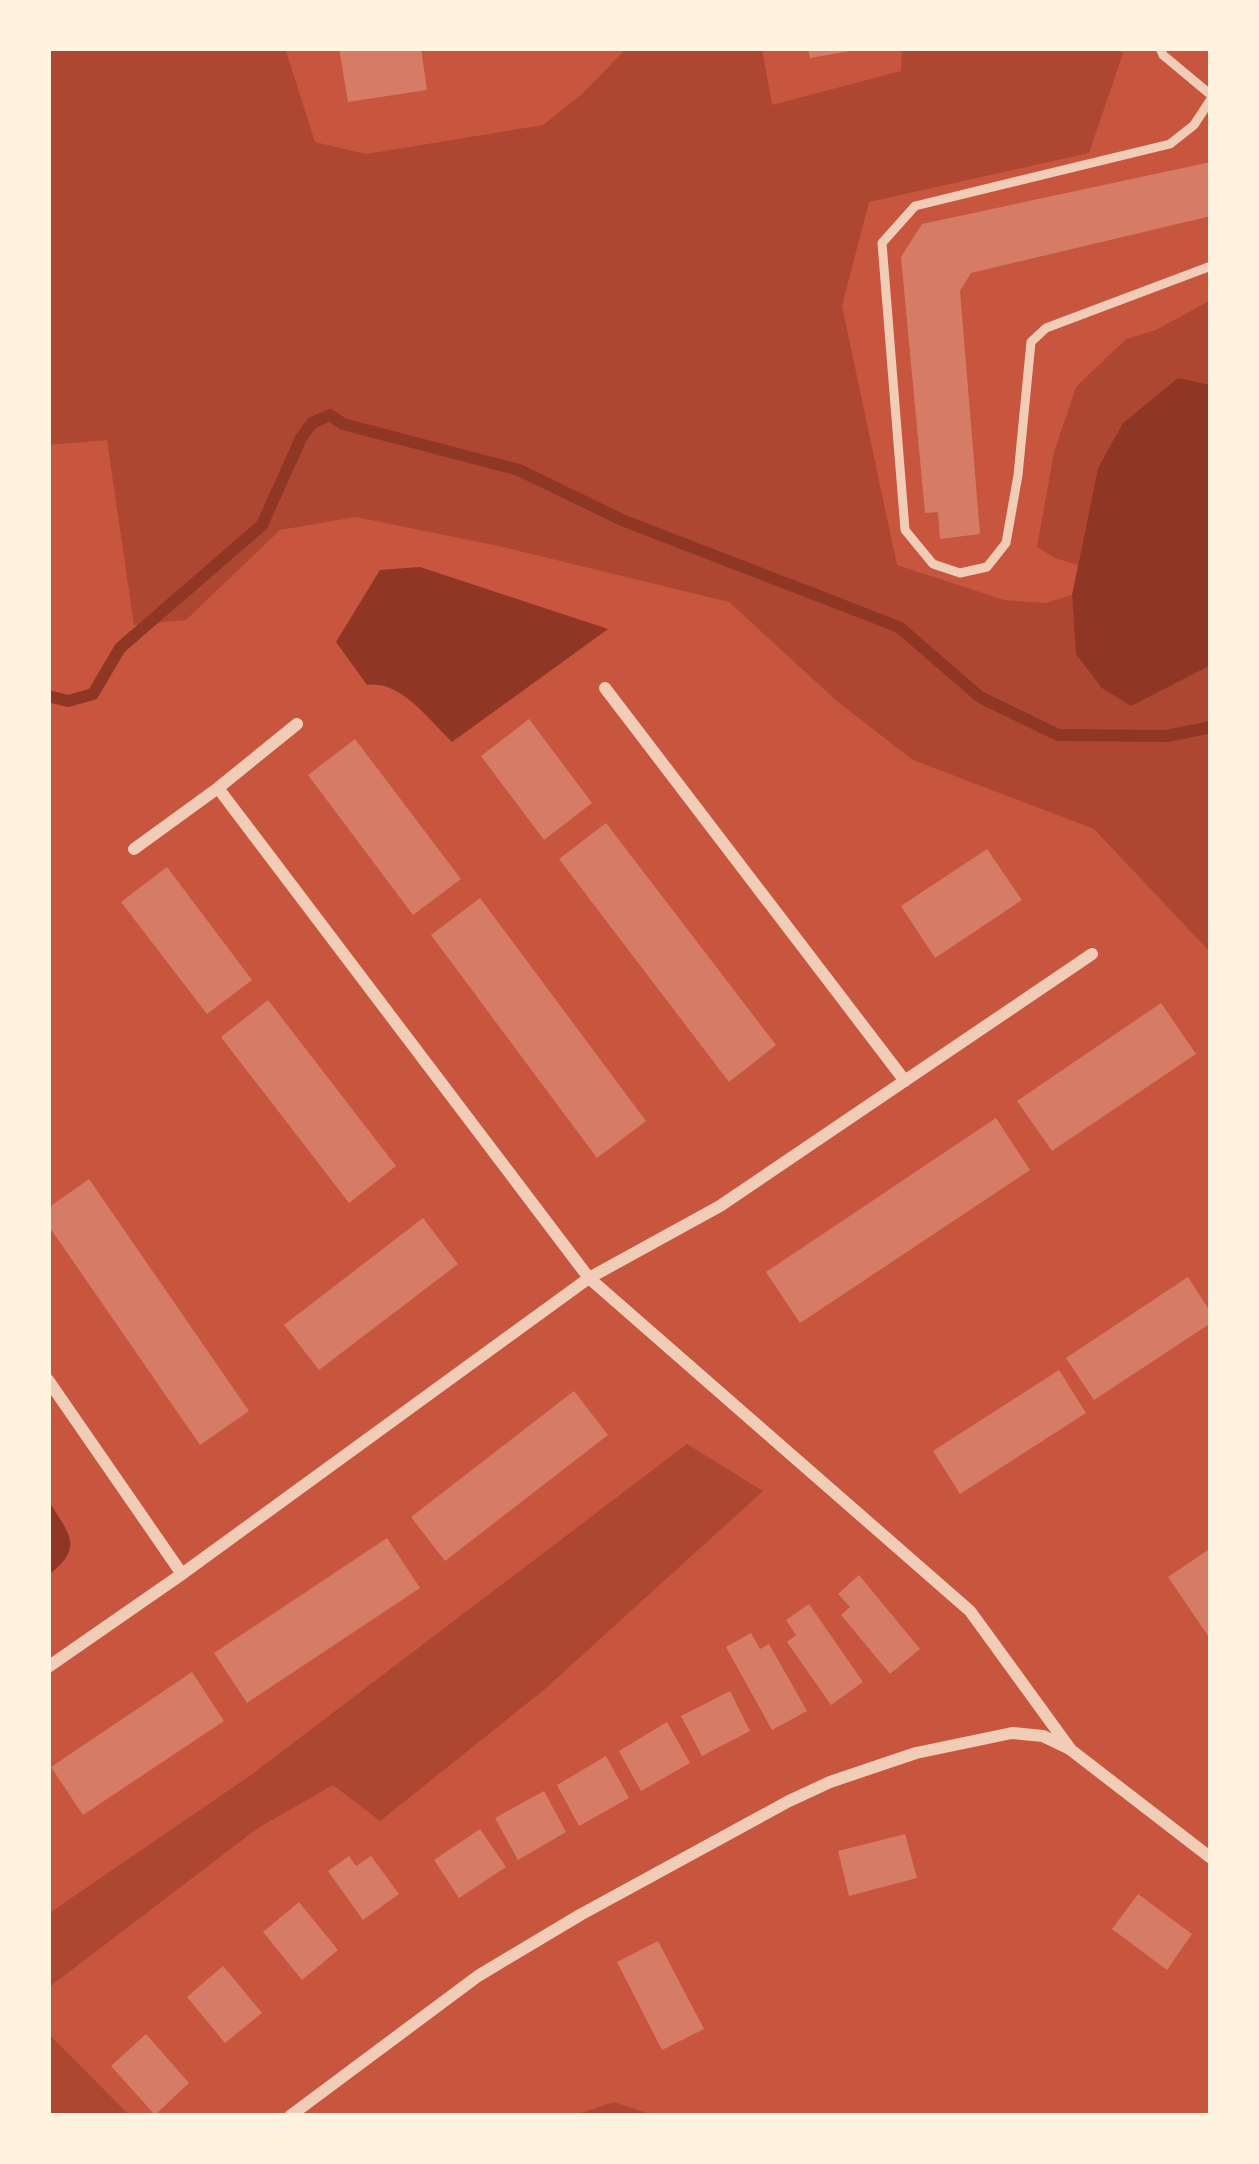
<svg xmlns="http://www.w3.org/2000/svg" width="1259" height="2164" viewBox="0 0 1259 2164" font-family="Arial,sans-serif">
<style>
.green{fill:#ae4732}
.water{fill:#8f3625}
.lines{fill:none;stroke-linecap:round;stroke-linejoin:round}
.stream{stroke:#8f3625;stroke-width:12}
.building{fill:#d67c66}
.service{stroke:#f1ccb7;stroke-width:9}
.minor{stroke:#f1ccb7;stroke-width:12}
</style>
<rect width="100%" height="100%" fill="#c8553d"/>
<path class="green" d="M48,48h237l30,94 51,12 177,-29 39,-31 45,-46h135l10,57 129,-34 1,-23h209l12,5 -34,100 -220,49 -27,104 55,259 107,35 41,3 27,-8 4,59 55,51 80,-40v288l-117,-124 -181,-69 -75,-58 -109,-100 -226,-55 -147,-30 -76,13 -94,90 -52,5 -27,-185 -59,5z
M1211,300v85l-33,-6 -80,89 -20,97 -23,-7 -18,-11 17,-95 22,-65 50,-48 30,-9z
M687,1444l76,47 -218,198 -165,132 -47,-36 -75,43 -210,160v-74l203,-139z
M48,2033l82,83h-82z
M614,2102l42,14h-84z"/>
<path class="water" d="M1178,378l33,7v280l-80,41 -29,-18 -26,-34 -4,-59 26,-127 25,-45z
M420,567l188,62 -156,113c-23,-22 -51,-62 -85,-57l-31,-43 44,-72z
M48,1500c20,33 38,47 0,75z"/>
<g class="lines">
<path class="stream" d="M48,696l20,5 25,-7 27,-46 142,-123 39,-87 11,-15 18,-8 13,9 176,46 103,50 277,107 81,70 78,38 109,1 44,-9"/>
</g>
<path class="building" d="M339,48h82l6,42 -79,12z
M808,48h48v2l-46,8z
M1211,162v54l-240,57 -11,18 20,243 -40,5 -2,-27 -13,1 -24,-256 21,-33z
M529,719l63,84 -48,37 -63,-84z
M355,739l106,140 -48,36 -105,-140z
M606,823l170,222 -47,37 -170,-223z
M987,849l35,51 -87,58 -34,-52z
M167,867l85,113 -45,34 -86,-112z
M480,898l166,223 -49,37 -166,-223z
M268,1000l128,166 -47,37 -128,-166z
M1161,1003l35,51 -144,97 -35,-50z
M996,1118l34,52 -230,153 -34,-51z
M89,1179l160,232 -49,34 -152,-220v-17z
M423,1218l35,46 -139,106 -35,-45z
M1188,1277l23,36v10l-117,77 -28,-42z
M1059,1370l27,43 -126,81 -27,-43z
M574,1391l34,44 -163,126 -34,-44z
M387,1538l33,50 -173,115 -33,-50z
M1211,1548v92l-43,-63z
M859,1575l61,74 -30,25 -49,-59 9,-8 -12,-13z
M809,1604l54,78 -32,23 -44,-63 9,-7 -10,-15z
M751,1633l9,16 9,-5 38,67 -35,19 -46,-83z
M192,1672l32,49 -141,94 -32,-48z
M730,1691l20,40 -48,25 -21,-40z
M667,1722l23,41 -49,28 -22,-40z
M606,1756l23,42 -50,28 -22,-41z
M544,1791l22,41 -48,28 -23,-42z
M480,1829l26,38 -47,31 -25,-38z
M905,1834l12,44 -68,18 -11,-45z
M349,1856l7,10 15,-10 28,38 -36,26 -35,-49z
M1138,1894l54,40 -25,36 -55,-41z
M299,1902l39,48 -36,30 -39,-48z
M658,1941l46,88 -42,21 -45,-88z
M223,1966l39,47 -37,30 -38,-46z
M146,2034l43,49 -34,32 -44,-49z"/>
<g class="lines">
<path class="service" d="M1160,48l3,7 48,40
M1211,99l-17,26 -24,19 -255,62 -33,37 23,287 28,34 27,9 27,-6 19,-24 12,-68 13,-133 15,-14 165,-62"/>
<path class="minor" d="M605,688l300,393
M218,788l371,490 381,333 101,139 140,108
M134,849l84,-61 79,-64
M48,1380l134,194
M48,1667l134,-93 407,-296 131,-72 372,-252
M290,2116l188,-140 102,-61 209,-114 41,-19 86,-29 96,-20 31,3 27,13"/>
</g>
<rect width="1259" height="2164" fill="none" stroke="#fff3e0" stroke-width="102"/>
</svg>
